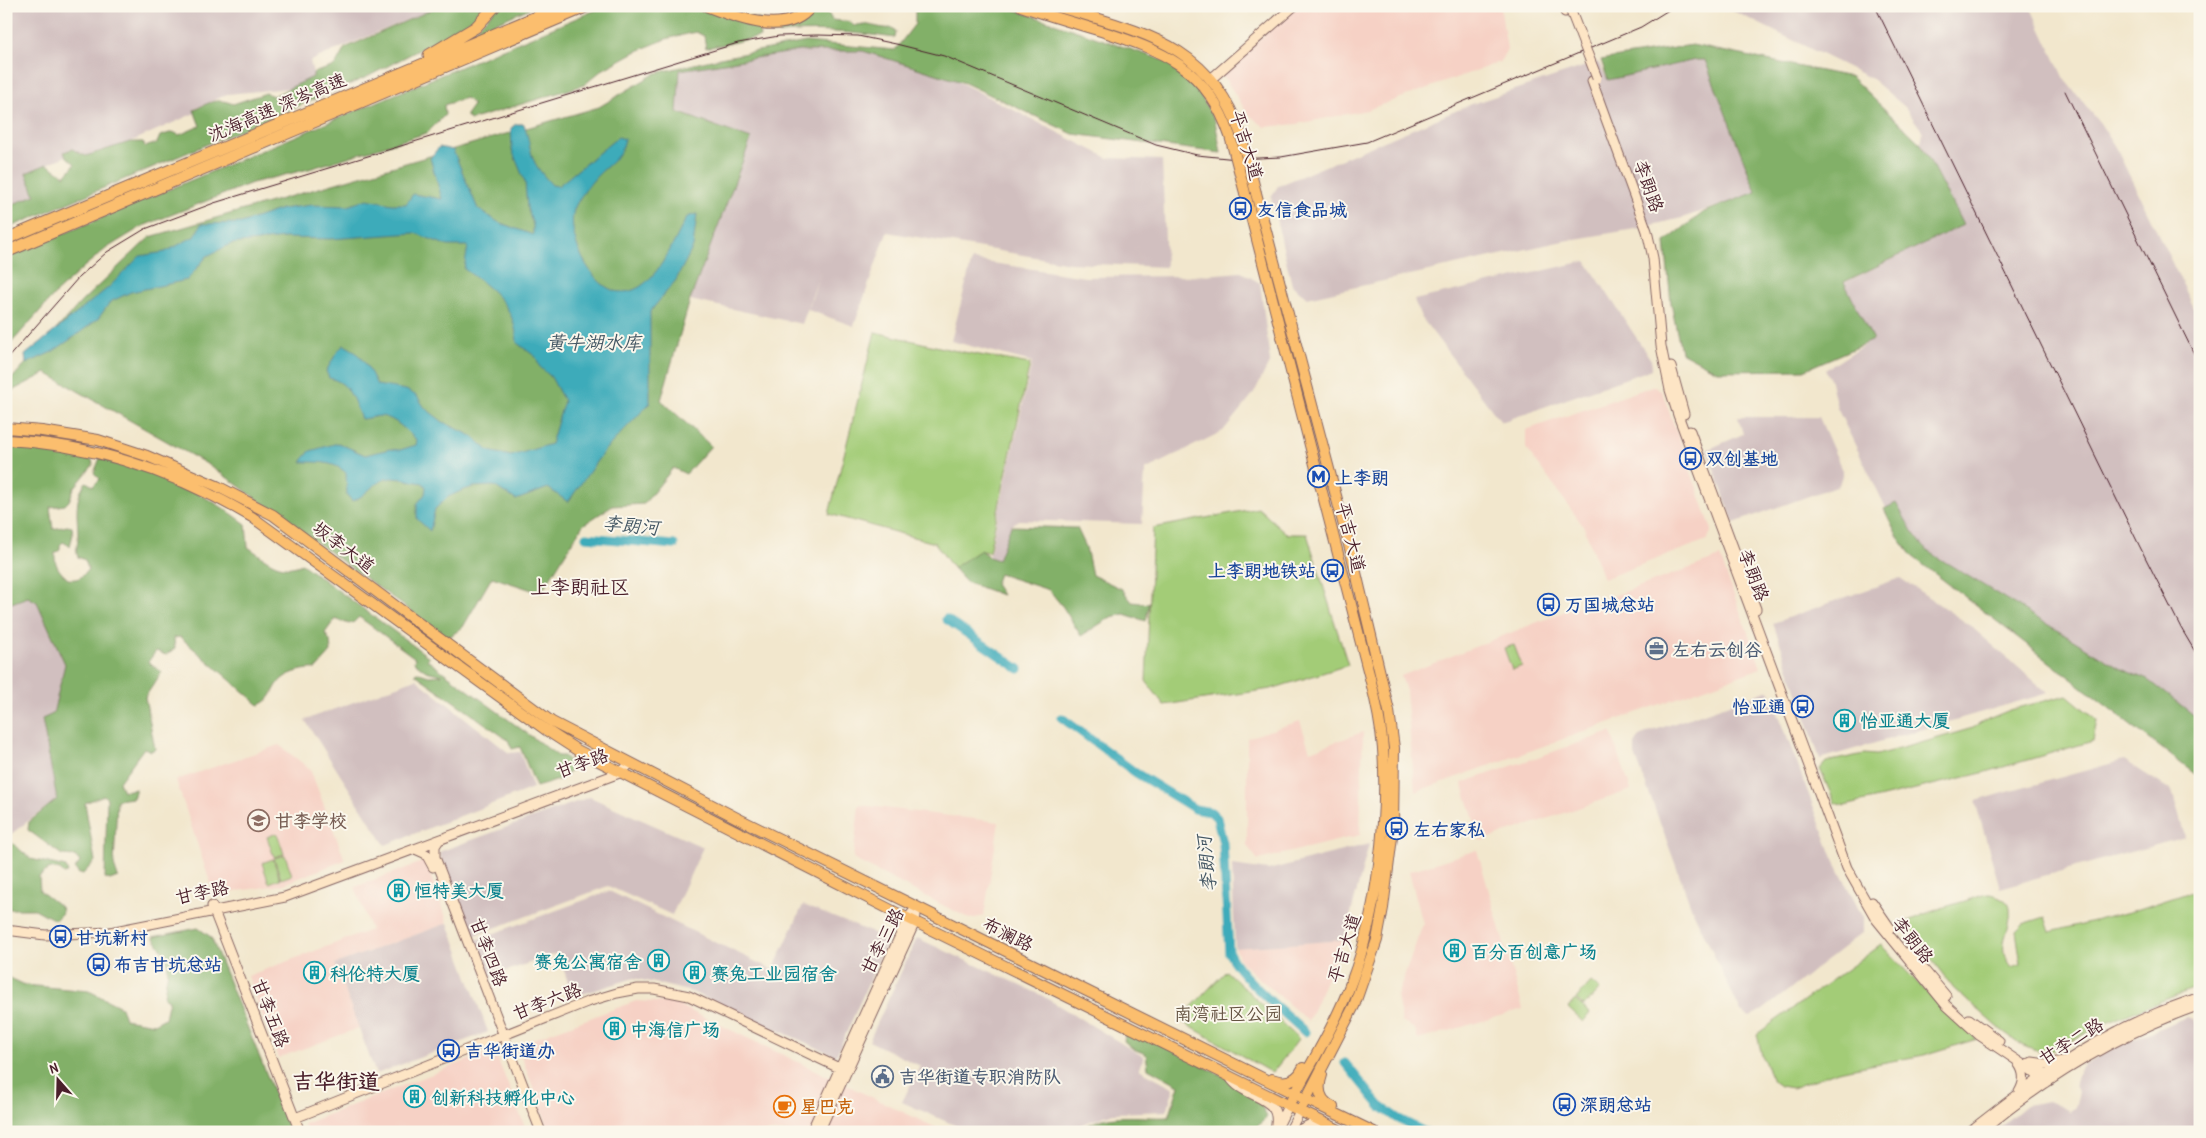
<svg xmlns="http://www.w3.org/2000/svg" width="2206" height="1138" viewBox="0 0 2206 1138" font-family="'Patrick Hand','LXGW WenKai TC',sans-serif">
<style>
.built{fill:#f6d1c5}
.industrial{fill:#d1bfbf}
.green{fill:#a3cc77;stroke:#767651}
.forest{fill:#82b068;stroke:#66684a}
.water{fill:#3cabba;stroke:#436572}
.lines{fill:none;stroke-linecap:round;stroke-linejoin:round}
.river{stroke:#3cabba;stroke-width:9}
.secondary-casing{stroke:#856564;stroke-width:11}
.primary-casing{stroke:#856564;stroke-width:12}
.highway-casing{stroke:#856564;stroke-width:13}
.secondary{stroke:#fde5c5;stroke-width:9}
.primary{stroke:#fbbe6e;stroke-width:10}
.highway{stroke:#fbbe6e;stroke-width:11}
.rail{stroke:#4a1f2b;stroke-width:1}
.secondary-bridge-casing{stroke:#856564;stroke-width:11;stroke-linecap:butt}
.primary-bridge-casing{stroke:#856564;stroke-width:12;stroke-linecap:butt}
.secondary-bridge{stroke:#fde5c5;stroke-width:9}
.primary-bridge{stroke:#fbbe6e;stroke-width:10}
.labels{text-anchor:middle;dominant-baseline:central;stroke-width:4;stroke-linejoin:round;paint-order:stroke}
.street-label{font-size:18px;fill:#4a1f2b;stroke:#fbf7ec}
.transit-label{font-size:18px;font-weight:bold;fill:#164399;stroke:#fbf7ec;text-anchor:start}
.service-label{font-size:18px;font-weight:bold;fill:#4e5e75;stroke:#fbf7ec;text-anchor:start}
.culture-label{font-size:18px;font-weight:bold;fill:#0d838f;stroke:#fbf7ec;text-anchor:start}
.education-label{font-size:18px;font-weight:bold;fill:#785e54;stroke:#fbf7ec;text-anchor:start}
.park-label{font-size:18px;fill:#655342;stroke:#fbf7ec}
.food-label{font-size:18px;font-weight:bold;fill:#c56008;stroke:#fbf7ec;text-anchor:start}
.water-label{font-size:19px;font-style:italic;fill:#445764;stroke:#fbf7ec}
.quarter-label{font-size:20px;fill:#4a1f2b;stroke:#fbf7ec}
.district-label{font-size:22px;font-weight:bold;fill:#4a1f2b;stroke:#fbf7ec}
</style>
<rect width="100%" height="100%" fill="#fbf7ec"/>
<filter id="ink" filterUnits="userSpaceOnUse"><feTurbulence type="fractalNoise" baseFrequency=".02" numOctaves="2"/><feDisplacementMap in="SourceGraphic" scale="10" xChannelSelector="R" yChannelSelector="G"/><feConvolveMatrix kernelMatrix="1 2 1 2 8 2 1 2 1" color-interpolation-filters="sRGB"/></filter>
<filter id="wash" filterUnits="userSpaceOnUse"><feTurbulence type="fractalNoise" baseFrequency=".0096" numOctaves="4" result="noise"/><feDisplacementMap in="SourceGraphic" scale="20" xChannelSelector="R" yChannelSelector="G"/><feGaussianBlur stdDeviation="1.12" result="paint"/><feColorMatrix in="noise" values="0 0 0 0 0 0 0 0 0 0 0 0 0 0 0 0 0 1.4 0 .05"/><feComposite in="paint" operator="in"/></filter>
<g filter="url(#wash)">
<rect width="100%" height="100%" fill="#f2e7cd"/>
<path class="built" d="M1295,6h205l7,43 -7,13 -133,48 -70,14 -32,3 -17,-13 -26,-40z
M1653,386l9,6 50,138 -5,10 -104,39 -19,-52 -58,-79v-18z
M1720,557l41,111 -346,124 -9,-101 -5,-15 175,-69 10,-1z
M1300,721l10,30 53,-19 -3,103 -102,25 -11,-14v-108z
M1611,732l20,58 -150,51 -19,-58z
M279,745l31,24 35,91 -64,25 -67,9 -38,-114z
M859,805l140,17 -15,94 -14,3 -117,-60z
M1477,850l46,159 -105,31 -3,-11 -13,-7 -5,-26 26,-72 -14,-53z
M425,861l23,62 -113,41 24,64 -81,30 -30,-82 123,-46 -16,-43z
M1344,940l-36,81 -67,-59 -6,-14z
M636,1001l38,2 271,129h-395l-33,-87z
M494,1050l33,82h-220l-3,-8z"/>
<path class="industrial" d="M6,6h434l-130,55 4,16 -24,11 -62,6 -34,15 1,4 -65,29 -34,12 -10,2 -14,-7 -8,3 2,4 -40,17 9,22 -29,12z
M1723,6h307l34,73 36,44 16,25 84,172v400l-50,-39 -31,-13 -192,-117 -15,-20 -16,-28 -10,5 -49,-100 -6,-27 -6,-11 47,-30 -28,-57 119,-58 -42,-81 2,-12 -18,-25 -33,-28z
M799,51h64l90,28 155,79 54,2 4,107 -96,-4 -183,-31 -33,94 -46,-16 13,-40 -19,54 -112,-24 22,-61 -36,-127 4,-42z
M1695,60h10l51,133 -74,25 -47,11 -72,12 -256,57 -15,-13 -21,-88 7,-11 194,-82 126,-42 10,18z
M972,260l113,17 107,-1 49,-4 19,11 10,78 -16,32 -31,38 -78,39 -3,54 -123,-4 -8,6 -13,34 -9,-3 43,-195 -81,-21z
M1586,261l65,99 1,6 -2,4 -149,52 -80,-105 -7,-17z
M1738,417h81l24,55 -4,13 -105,38 -27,-73 36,-16z
M1900,578l68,46 80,69 -228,66 -47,-136z
M28,597l9,5 28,62 -12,50 -11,5 15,80 -51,39v-233z
M416,679l93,74 11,-1 13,36 -148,57 -80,-125z
M1769,690l64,168 30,60v14l-100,78 -13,7 -9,-5 -49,-103 -57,-154v-11l6,-9z
M2124,760l48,31 13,46 -185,51 -25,-87z
M590,797l113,50 -31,68 -64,-29 -138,51 -31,-85z
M1369,844l-25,96 -109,8 -3,-83 36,5z
M609,891l164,79 30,-65 85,34 -52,117 -144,-64 -58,-14 -61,19 -15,-44 -72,25 -13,-37z
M448,923l40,109 -112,42 -41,-110z
M917,938l124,57 103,62 -5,12 35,19 -7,23 -54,2 -33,12 -3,7h-107l-68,-30 18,-36 -51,-25z
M2186,1017l6,2 8,9v104h-207l33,-27 22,-4 22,10 5,-4 4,-15 -3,-7v-7l3,-7 6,-6 35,-20z"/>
<path class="green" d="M875,332l77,18 78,14 -41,188 -8,-1 -28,17 -18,-25 -106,-29z
M1258,508l29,26h20l41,131 -77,24 -107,16 -18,-24 7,-153z
M1514,645l8,21 -10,4 -8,-22z
M2067,695l30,25 -4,21 -107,31 -141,34 -10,-3 -15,-34 6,-7 38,-8 12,1 45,-12 52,-15 15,-9 22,-9z
M277,833l7,21 -10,3 -7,-20z
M285,855l7,20 -11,4 -7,-21z
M273,859l7,20 -11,4 -7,-20z
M2200,889v97l-89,35 -57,28 -17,2 -15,-6 -25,-18 -43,-38 -50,-66c23,-11 43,-17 68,-24 5,-2 13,-5 18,-5 8,1 20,7 20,15 2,23 -16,36 1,58l10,-3 -5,-33 7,-7 22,-7 5,15 83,-21z
M1881,945l62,64 34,30 -53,16 -86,16 -46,17 -12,-2 -7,-5 -11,-25 -5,-22z
M1226,971l73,68 -27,34 -93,-53z
M1591,982l9,7 -16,17 -8,-7z
M1575,1000l15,13 -7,9 -15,-14z"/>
<path class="forest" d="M440,6h45l-9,11 -21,14 -88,46 -361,152v-22l29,-12 -9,-22 21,-9 18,12 10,-12 -9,-8 -2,-4 8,-3 14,7 44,-14h13l2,5 12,-4 3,-7 13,-4 6,3 21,-9 -6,-16c14,-7 23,-13 39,-6l33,-11 7,3 40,-19v-4l22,-7 10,-18z
M498,6h37l-63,27z
M605,6h97l77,18 34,-18h11l8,14 18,2 4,4c14,-5 24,4 39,2l3,4 -1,6c-42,-6 -82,-9 -123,-4l-5,-4h-8l1,7 -54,11 -2,-12 -8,-4 -30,7 -31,13 -33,18 -18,15 -114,35 -4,-5 7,-10 -7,-7 -22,7 1,10 -18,18 -118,36 -57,14 -109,43 -36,22 -22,18 -29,27 -50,56v-91z
M915,6h89l164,56 28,25 19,34 6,32 -148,-19 -108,-51 -102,-32h-64l-119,19 -3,42 74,27 -61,161 -29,100 50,46 -25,28 -13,-6 -29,36 -32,2 -29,19 -42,68 -49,-16 -29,50 -15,11 -234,-170 -168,-95 -40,21v-9l76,-84 68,-64 449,-130 57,-34 64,-15 86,-16 89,8 20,-26z
M1692,45l159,32 70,67 42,81 -119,57 29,58 -69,30 -87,1 -36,-19 -10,-49 -6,-61 39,-30 52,-20 -51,-132h-10l-87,20 -7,-20z
M6,445l86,15 1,5 -19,23 -5,13 -4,4 -15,2 3,22 14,-3 5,1 1,7 -3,12 -7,-4 -3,3v5l-5,3c-1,12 4,18 13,26 10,1 14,-1 20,-10l-3,-9 -7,-3c-3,-8 0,-12 0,-20 0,-22 -5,-36 8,-55l7,4 7,-7 -6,-6 6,-15c55,15 100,31 146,66l2,23c18,12 32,27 54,17l127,93 -2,3 131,96h6c23,19 -15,27 -28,31l-16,-40 -8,2 -4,-9 -93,-66 1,-2 13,4 13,-1 -16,-4 -12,-9 1,-4 -56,-41 -5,5 -5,2 -14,-5 -10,14 5,8 1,11 -15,17c-9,-1 -26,3 -34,10 -10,9 -8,21 -23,26l-79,-68 -6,1 1,10 -9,7 -10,-4 -8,11 14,10 -17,25 10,52 -4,2 -7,-3 -25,34 4,9 13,-2 -3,9 -16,2 -3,65 4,12 -8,3 -5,-2 2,-79 -3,-4 -19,8 10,58 -12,13h-4l-4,-5 5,-7 -5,-6 -13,-1 -34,-25 1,-8 28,-23 -15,-80 11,-5 12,-50 -28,-62 -9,-5 -22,8z
M1896,503l16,28 15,20 192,117 31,13 50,39v58l-288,-222 -14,-19 -14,-28z
M1011,526l66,2 9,19 6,28 30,14 10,13 17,2 -3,17 -22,-7 -13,3 -30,19 -18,-29 -14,-17 -50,-16 -4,10 7,11 -36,-13 -13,-14 28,-18 8,7 9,3z
M6,838l25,21 35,8 2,6 -4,1 -4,-4 -10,-2 -11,9 1,14 21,16 1,6 -7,7 -20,-11h-29z
M198,928l13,9 79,195h-284v-156l19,9 64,6 32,16 4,12 29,5 11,-6 4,-18 -5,-3c3,-32 11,-30 -11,-60z
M1126,1028l126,62 7,10 8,17 -15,15h-173c24,-23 60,-13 90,-15l10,-32 -31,-17 -2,-14 -13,-5 -9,-8z"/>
<path class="water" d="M516,124h8c4,11 5,21 8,31 3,12 13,22 20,30l6,1 60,-49 7,2c-3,19 -17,25 -29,38 -7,8 -15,18 -20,28 -14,24 16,89 47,87 32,-1 50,-50 64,-75l10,-3 -4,33 -17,33 -26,32v91l-46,48 -36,51 -20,-14 -32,12 -22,-14 -21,1 -12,4 -13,6 -13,12 -5,22 -13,-12v-15l8,-10 1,-7 -3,-4c-10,-1 -20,-5 -31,-5 -16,0 -26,19 -40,23l-5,-6 -1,-22c-12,-12 -29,-11 -45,-11l9,-11 28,-8 27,12 25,-6 10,1 16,-5 1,-5c-11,-9 -21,-22 -36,-24 -6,0 -13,3 -20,3 -8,-18 -10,-36 -32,-41l-3,-7c6,-9 10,-20 18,-26 16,6 26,25 33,40l29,5 11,6 8,12 18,14 29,14 17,15 22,5 40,-12 13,-43 -13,-24 -12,-11 -3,-9 -19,-14c-2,-38 -24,-53 -53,-74l4,-23h-20l-33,-13 -85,6 -45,-1 -54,6 -24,12 -20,24 -56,12 -21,10 -12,17 -24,18 -22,15 -26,12 -1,-9 84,-68 31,-31 25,-4 30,-16 6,-12 40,-1 41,-14 29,-4 37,1 19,-7 25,5h14l7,-10 29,5 -12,-41 9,-11 14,3 25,59 20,13 35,13v-10l-6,-17 -2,-26 -13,-32 -1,-22z"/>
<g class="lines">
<path class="river" d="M586,537l88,8
M946,619l73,50
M1062,718l74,55 59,36 16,3 6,6 6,25 6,110c13,27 53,57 76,79
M1345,1063l35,43 17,12 28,14"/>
</g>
</g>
<g filter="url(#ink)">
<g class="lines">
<defs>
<path id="secondary" d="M1562,6l3,6
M1211,79l83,-73
M1592,81l55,150 6,27 8,88 9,44 8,25 169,453 29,51 70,86 33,30 52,35 15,13
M1671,367l13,47
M1690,431l66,178
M439,840l-4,6v11l106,275
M415,849l11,5 7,13
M1872,902l18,26
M212,906l88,226
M6,930l39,5 65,-3 175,-35 337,-125 7,-8
M1909,952l37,44
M1969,1019l30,22
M2032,1062l14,2 17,-3
M2018,1063c7,9 7,19 1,29
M2030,1063l22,16
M1230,1077c13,23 57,17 44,55
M295,1118l292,-116 30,-9 21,-4h16l35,7 150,72
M1277,1128l11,-22
M811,1132l97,-214 9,-11
M819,1132l96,-210 1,-7
M1289,1132l11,-21
M1295,1132l14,-7 23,6
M1969,1132c47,-37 96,-74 149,-101 26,-14 54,-24 82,-34
M1981,1132c66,-56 137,-98 219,-127"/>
<path id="primary" d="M1021,6c26,9 53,17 80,25 63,20 106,37 129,105
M1056,6c83,26 154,36 185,129
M1245,193l125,485c6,23 11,46 13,71 5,69 -6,166 -31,231 -15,41 -39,80 -60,119
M1256,193l97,367 36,151 5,37 -1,81 -10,79 -6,32 -23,66 -51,99
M6,428l36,3 56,9 49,16 70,30 56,29 279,207 187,97 556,275 79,38
M6,440c88,4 171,33 246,77l294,213 31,20 322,164 444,218
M1322,1075c-5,14 -3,26 11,32
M1272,1079c13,5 25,2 31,-11"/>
<path id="highway" d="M707,6c30,12 80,32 104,0
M429,55l47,-28 19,-21
M6,239l556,-233
M6,252l582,-246"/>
</defs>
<use href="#secondary" class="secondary-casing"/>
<use href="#primary" class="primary-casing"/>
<use href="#highway" class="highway-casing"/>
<use href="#secondary" class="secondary"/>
<use href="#primary" class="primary"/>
<use href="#highway" class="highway"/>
<path class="rail" d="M1875,6l264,539 42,83 19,32
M2065,91l135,275
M6,360l73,-83 28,-25 38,-23 69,-26 524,-160 41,-7 38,-1 41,1 38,8 48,12 212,89 41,10 40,4 44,-2 86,-15 274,-115 34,-21"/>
<defs>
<path id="secondary-bridge" d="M1570,9l27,69"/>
<path id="primary-bridge" d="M1241,135l15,58
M1230,136l15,57"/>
</defs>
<use href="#secondary-bridge" class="secondary-bridge-casing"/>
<use href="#primary-bridge" class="primary-bridge-casing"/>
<use href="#secondary-bridge" class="secondary-bridge"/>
<use href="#primary-bridge" class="primary-bridge"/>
</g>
</g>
<defs>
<symbol id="bus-ring" viewBox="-11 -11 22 22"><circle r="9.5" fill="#fbf7ec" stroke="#1a4fb4" stroke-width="1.5"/><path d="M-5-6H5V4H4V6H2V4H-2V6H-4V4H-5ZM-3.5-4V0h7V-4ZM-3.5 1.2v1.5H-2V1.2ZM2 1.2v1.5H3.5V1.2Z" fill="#1a4fb4"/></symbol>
<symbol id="metro-ring" viewBox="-11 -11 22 22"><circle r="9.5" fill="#fbf7ec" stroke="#1a4fb4" stroke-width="1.5"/><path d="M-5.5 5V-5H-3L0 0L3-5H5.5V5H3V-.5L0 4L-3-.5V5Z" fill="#1a4fb4"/></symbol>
<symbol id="office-ring" viewBox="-11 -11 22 22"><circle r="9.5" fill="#fbf7ec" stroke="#5c6f8a" stroke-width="1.5"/><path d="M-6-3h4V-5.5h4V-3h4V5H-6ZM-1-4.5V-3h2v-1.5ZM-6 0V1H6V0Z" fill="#5c6f8a"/></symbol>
<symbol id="building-ring" viewBox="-11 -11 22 22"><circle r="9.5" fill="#fbf7ec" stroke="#0f9aa8" stroke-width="1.5"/><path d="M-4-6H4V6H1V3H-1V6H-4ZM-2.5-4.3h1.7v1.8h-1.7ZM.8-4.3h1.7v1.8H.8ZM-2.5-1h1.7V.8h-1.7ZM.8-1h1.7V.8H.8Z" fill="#0f9aa8"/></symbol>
<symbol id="school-ring" viewBox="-11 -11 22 22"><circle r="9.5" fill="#fbf7ec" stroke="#8d6e63" stroke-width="1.5"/><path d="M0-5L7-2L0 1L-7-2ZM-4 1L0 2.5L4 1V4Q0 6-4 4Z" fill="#8d6e63"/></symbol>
<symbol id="civic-ring" viewBox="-11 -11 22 22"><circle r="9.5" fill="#fbf7ec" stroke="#5c6f8a" stroke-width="1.5"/><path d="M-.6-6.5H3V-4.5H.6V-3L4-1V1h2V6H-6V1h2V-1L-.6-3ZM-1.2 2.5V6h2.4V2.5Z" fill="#5c6f8a"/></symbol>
<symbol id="cafe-ring" viewBox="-11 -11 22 22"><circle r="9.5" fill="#fbf7ec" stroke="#e8710a" stroke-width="1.5"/><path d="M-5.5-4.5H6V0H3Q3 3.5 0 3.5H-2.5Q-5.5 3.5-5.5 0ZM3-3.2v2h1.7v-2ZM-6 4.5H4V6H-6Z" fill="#e8710a"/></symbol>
</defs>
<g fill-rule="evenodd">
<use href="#bus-ring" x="1228" y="196" width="25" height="25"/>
<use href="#bus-ring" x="1678" y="446" width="25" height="25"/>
<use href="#metro-ring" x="1306" y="464" width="25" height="25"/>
<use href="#bus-ring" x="1320" y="558" width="25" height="25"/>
<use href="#bus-ring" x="1536" y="592" width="25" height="25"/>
<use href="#office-ring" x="1644" y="636" width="25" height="25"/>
<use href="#bus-ring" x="1790" y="694" width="25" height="25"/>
<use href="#building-ring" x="1832" y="708" width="25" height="25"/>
<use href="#school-ring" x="246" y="808" width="25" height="25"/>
<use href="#bus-ring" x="1384" y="816" width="25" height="25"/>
<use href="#building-ring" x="386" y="878" width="25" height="25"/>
<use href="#bus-ring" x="48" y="924" width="25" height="25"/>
<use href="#building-ring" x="1442" y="938" width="25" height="25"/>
<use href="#building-ring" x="646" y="948" width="25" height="25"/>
<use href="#bus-ring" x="86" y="952" width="25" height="25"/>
<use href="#building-ring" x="302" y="960" width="25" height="25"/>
<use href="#building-ring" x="682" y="960" width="25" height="25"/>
<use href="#building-ring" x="602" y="1016" width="25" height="25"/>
<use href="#bus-ring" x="436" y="1038" width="25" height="25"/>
<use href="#civic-ring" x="870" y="1064" width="25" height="25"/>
<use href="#building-ring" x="402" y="1084" width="25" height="25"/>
<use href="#bus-ring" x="1552" y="1092" width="25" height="25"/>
<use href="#cafe-ring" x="772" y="1094" width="25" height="25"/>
</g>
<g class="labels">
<g class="street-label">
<text transform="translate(277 107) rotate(-23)">沈海高速 深岑高速</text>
<text transform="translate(1247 145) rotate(73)">平吉大道</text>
<text transform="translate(1649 186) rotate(70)">李朗路</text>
<text transform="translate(1351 537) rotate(76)">平吉大道</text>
<text transform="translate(344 547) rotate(37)">坂李大道</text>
<text transform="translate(1754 575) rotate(69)">李朗路</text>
<text transform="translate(582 763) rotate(-20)">甘李路</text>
<text transform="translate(202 892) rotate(-12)">甘李路</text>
<text transform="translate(1008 934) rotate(26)">布澜路</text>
<text transform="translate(1913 940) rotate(51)">李朗路</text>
<text transform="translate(882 941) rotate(-63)">甘李三路</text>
<text transform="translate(1344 948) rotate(-73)">平吉大道</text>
<text transform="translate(489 952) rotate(69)">甘李四路</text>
<text transform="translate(547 1001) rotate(-21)">甘李六路</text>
<text transform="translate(271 1013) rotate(69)">甘李五路</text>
<text transform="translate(2071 1041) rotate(-32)">甘李二路</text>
</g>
<g class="transit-label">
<text x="1257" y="209">友信食品城</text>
<text x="1706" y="458">双创基地</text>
<text x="1335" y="477">上李朗</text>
<text x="1316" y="570" text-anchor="end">上李朗地铁站</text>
<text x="1565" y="604">万国城总站</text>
<text x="1786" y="706" text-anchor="end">怡亚通</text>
<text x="1413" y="829">左右家私</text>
<text x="76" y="937">甘坑新村</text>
<text x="114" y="964">布吉甘坑总站</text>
<text x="465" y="1050">吉华街道办</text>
<text x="1580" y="1104">深朗总站</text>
</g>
<g class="service-label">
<text x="1672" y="649">左右云创谷</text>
<text x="899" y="1076">吉华街道专职消防队</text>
</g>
<g class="culture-label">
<text x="1860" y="720">怡亚通大厦</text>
<text x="414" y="890">恒特美大厦</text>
<text x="1471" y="951">百分百创意广场</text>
<text x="642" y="961" text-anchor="end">赛兔公寓宿舍</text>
<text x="330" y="973">科伦特大厦</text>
<text x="711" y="973">赛兔工业园宿舍</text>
<text x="630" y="1029">中海信广场</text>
<text x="431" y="1097">创新科技孵化中心</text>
</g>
<g class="education-label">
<text x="275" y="820">甘李学校</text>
</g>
<g class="park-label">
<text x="1228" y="1013">南湾社区公园</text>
</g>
<g class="food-label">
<text x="800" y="1106">星巴克</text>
</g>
<g class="water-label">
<text x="594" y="342">黄牛湖水库</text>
<text transform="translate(631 525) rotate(5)">李朗河</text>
<text transform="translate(1206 864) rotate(-96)">李朗河</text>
</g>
<g class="quarter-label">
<text x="580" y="586">上李朗社区</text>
</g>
<g class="district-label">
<text x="336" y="1081">吉华街道</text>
</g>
</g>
<rect width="2206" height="1138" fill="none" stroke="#fbf7ec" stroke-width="25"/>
<g transform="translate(58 1080) rotate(340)" stroke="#fbf7ec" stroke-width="4" paint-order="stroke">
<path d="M0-4L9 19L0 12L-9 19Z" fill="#4a1f2b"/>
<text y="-8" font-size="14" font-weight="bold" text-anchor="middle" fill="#4a1f2b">N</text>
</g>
</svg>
